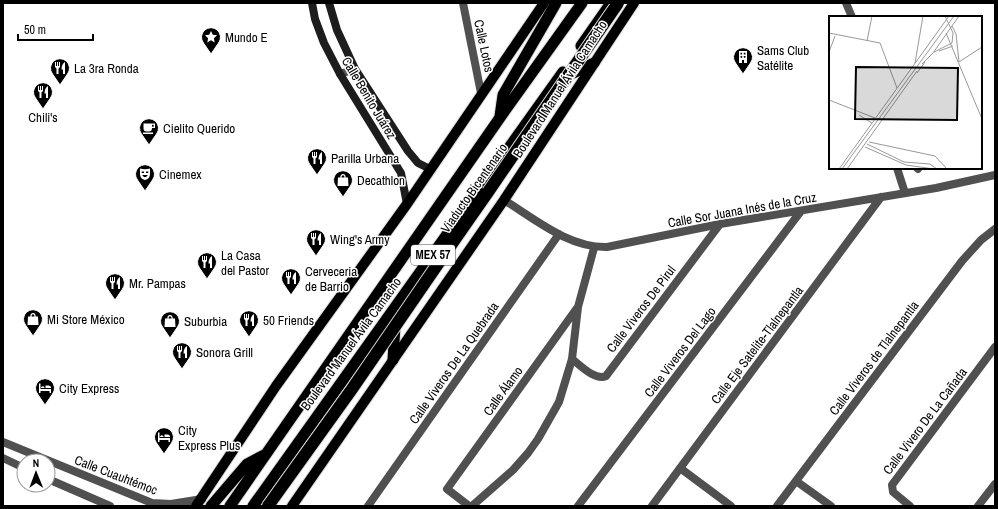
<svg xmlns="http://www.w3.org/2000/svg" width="998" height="509" viewBox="0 0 998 509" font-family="'Archivo Narrow',sans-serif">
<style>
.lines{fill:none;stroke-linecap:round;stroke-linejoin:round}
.primary-casing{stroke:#dbdbdb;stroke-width:12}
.trunk-casing{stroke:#dbdbdb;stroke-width:13}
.motorway-casing{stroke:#dbdbdb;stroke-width:14}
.minor{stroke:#505050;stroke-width:8}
.tertiary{stroke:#505050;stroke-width:8}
.secondary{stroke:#1d1d1d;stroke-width:8}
.primary{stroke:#000;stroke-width:10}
.trunk{stroke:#000;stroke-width:11}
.motorway{stroke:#000;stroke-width:12}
.motorway-bridge-casing{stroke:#dbdbdb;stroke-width:14;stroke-linecap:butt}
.motorway-bridge{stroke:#000;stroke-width:12}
.labels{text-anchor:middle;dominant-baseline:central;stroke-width:3;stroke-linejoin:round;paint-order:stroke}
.shield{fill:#fff;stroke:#4c4c4c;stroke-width:1}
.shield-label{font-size:12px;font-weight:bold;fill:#000}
.poi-label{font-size:13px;fill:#000;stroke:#fff;text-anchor:start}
.street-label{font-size:13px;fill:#000;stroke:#fff}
.inset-road{fill:none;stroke:#999;stroke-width:1}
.view{fill:#000;fill-opacity:0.15;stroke:#000;stroke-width:2}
.inset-edge{fill:none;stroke:#000;stroke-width:2}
</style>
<rect width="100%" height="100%" fill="#fff"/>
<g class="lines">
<defs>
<path id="primary" d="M196,506l80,-120 131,-182 137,-201
M292,506l212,-306 130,-197"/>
<path id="trunk" d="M581,46l30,-43
M567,76l27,-13
M500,116l3,-21 53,-92
M393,360l2,-35
M211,506l36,-42 17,-9
M230,506l269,-387 83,-116
M253,506l310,-434"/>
<path id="motorway" d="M442,258l46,-66"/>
</defs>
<use href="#primary" class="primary-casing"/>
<use href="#trunk" class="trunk-casing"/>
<use href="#motorway" class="motorway-casing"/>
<path class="minor" d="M463,3l18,90
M846,3l6,14
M897,168l8,25
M917,168l1,1
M504,200c31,19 65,48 103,47l113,-23 216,-36 59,-13
M572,359c8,6 23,22 34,17l114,-152
M680,468l51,38
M796,481l35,25
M368,506l191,-272
M469,506l-22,-17 130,-181
M472,506l41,-36 15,-17 10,-14 21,-37 13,-43 6,-52 16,-59
M578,506l223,-295
M652,506l229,-309
M777,506l185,-245 19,-21 14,-11
M910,506l-17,-14 -1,-7 103,-138
M978,506l17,-22"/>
<path class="tertiary" d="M340,74l15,-5
M3,442l149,61 19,1 31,-5
M3,458l21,10
M48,479l62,27"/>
<path class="secondary" d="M312,3l3,16 9,24 16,31 61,99 6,31
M329,3l8,27 18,39 53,82 10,12 12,6"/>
<use href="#primary" class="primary"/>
<use href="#trunk" class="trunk"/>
<use href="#motorway" class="motorway"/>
<defs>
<path id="motorway-bridge" d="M488,192l130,-189
M268,506l84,-117 90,-131"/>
</defs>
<use href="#motorway-bridge" class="motorway-bridge-casing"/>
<use href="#motorway-bridge" class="motorway-bridge"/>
</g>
<defs>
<symbol id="sight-pin" viewBox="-11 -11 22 30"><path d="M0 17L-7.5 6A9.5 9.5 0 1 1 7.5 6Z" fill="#000" stroke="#fff"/><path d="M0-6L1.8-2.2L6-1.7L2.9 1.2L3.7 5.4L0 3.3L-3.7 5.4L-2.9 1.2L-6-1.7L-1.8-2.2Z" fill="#fff"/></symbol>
<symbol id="building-pin" viewBox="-11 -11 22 30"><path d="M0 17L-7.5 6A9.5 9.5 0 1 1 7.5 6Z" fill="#000" stroke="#fff"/><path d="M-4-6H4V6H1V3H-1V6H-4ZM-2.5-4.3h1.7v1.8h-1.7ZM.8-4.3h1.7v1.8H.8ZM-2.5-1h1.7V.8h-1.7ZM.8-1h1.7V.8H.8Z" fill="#fff"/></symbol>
<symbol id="restaurant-pin" viewBox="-11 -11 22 30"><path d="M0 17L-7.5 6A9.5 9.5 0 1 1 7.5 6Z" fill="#000" stroke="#fff"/><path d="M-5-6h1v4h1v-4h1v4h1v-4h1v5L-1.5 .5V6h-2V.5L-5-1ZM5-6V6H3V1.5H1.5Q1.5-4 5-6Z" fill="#fff"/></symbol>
<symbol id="cafe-pin" viewBox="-11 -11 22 30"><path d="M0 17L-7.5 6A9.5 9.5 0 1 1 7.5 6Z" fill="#000" stroke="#fff"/><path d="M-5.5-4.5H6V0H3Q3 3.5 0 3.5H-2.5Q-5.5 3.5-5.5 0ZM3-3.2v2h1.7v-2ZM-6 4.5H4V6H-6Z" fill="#fff"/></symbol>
<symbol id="theatre-pin" viewBox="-11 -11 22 30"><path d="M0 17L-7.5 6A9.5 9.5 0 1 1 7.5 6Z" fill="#000" stroke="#fff"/><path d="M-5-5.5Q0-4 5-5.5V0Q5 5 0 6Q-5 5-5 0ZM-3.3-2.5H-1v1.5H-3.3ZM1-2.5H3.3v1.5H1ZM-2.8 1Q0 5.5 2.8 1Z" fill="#fff"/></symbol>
<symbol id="shop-pin" viewBox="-11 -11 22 30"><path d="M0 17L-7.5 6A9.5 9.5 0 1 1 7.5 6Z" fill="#000" stroke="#fff"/><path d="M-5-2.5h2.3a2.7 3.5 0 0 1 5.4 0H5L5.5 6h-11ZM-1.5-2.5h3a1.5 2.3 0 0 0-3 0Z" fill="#fff"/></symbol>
<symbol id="hotel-pin" viewBox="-11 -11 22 30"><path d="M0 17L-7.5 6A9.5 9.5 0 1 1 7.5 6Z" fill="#000" stroke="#fff"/><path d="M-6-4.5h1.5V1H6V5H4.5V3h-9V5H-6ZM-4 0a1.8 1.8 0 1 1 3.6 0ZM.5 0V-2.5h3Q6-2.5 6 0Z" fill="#fff"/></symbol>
</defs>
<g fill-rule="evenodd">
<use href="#sight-pin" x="200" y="26" width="22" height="30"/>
<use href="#building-pin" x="732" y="46" width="22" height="30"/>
<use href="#restaurant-pin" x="49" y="57" width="22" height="30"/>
<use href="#restaurant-pin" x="32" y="81" width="22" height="30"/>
<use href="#cafe-pin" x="138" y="117" width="22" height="30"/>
<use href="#restaurant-pin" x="306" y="147" width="22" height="30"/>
<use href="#theatre-pin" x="134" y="163" width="22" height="30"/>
<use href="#shop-pin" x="332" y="169" width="22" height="30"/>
<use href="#restaurant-pin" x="305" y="228" width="22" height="30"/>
<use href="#restaurant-pin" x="196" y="251" width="22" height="30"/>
<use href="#restaurant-pin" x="280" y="267" width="22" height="30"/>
<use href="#restaurant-pin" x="104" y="272" width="22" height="30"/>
<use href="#shop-pin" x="22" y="308" width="22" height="30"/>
<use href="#restaurant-pin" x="238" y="309" width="22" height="30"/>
<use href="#shop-pin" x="159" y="310" width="22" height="30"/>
<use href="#restaurant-pin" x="171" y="341" width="22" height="30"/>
<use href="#hotel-pin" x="34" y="377" width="22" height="30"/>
<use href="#hotel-pin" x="153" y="426" width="22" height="30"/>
</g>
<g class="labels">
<rect class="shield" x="411" y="245" width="44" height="20" rx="3"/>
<g class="shield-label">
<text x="433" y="255">MEX 57</text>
</g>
<g class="poi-label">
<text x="225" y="37">Mundo E</text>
<text x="757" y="50">Sams Club<tspan x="757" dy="15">Satélite</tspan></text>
<text x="74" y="68">La 3ra Ronda</text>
<text x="43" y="117" text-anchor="middle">Chili's</text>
<text x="163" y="128">Cielito Querido</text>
<text x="331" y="158">Parilla Urbana</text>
<text x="159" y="174">Cinemex</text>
<text x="357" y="180">Decathlon</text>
<text x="330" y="239">Wing's Army</text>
<text x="221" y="255">La Casa<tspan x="221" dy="15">del Pastor</tspan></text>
<text x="305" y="271">Cerveceria<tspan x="305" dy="15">de Barrio</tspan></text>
<text x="129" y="283">Mr. Pampas</text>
<text x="47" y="319">Mi Store México</text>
<text x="263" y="320">50 Friends</text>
<text x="184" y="321">Suburbia</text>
<text x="196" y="352">Sonora Grill</text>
<text x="59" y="388">City Express</text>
<text x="178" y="430">City<tspan x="178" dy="15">Express Plus</tspan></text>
</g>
<g class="street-label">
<text transform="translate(484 46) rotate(78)">Calle Lotos</text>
<text transform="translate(560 89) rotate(-57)">Boulevard Manuel Ávila Camacho</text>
<text transform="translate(369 98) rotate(59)">Calle Benito Juárez</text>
<text transform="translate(474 188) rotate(-55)">Viaducto Bicentenario</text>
<text transform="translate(742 210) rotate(-10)">Calle Sor Juana Inés de la Cruz</text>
<text transform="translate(641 309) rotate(-53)">Calle Viveros De Pirul</text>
<text transform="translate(351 344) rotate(-54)">Boulevard Manuel Ávila Camacho</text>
<text transform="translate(757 345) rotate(-53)">Calle Eje Satelite-Tlalnepantla</text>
<text transform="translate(680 352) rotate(-53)">Calle Viveros Del Lago</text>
<text transform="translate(874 358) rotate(-53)">Calle Viveros de Tlalnepantla</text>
<text transform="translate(454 363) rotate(-55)">Calle Viveros De La Quebrada</text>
<text transform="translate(503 391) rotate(-54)">Calle Álamo</text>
<text transform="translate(925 421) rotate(-53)">Calle Vivero De La Cañada</text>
<text transform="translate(116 475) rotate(21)">Calle Cuauhtémoc</text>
</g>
</g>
<g transform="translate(829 16)">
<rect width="153" height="153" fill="#fff"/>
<path class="inset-road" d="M123,10l4,8 3,28M0,17l51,10 17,45M117,17l36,86M38,25l5,-25M110,35l14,-5M0,36l6,-16M104,37l26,-37M130,46l23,-15M86,47l8,-47M93,48l12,-12 18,-9 1,-10 -8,-17M88,57l8,-11M0,84l46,18M30,99l13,8M40,126l66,14 12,13M38,128l37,18 26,2 7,5M36,131l41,18 28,4M10,153l110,-153M13,153l112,-153M18,153l70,-98"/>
<path class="view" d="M27,51l102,1 -1,52 -102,-1z"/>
<rect width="153" height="153" class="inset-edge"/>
</g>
<rect width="998" height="509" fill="none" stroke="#000000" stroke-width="8"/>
<g transform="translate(36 473) rotate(359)"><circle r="19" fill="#ffffff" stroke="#999999"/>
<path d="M0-3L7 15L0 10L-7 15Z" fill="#000000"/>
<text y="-6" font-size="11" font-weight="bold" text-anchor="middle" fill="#000000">N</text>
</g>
<path d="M18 34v6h75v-6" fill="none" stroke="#000000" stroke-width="2"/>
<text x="24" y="34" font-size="12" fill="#000000" stroke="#ffffff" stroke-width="3" paint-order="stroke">50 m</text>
</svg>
